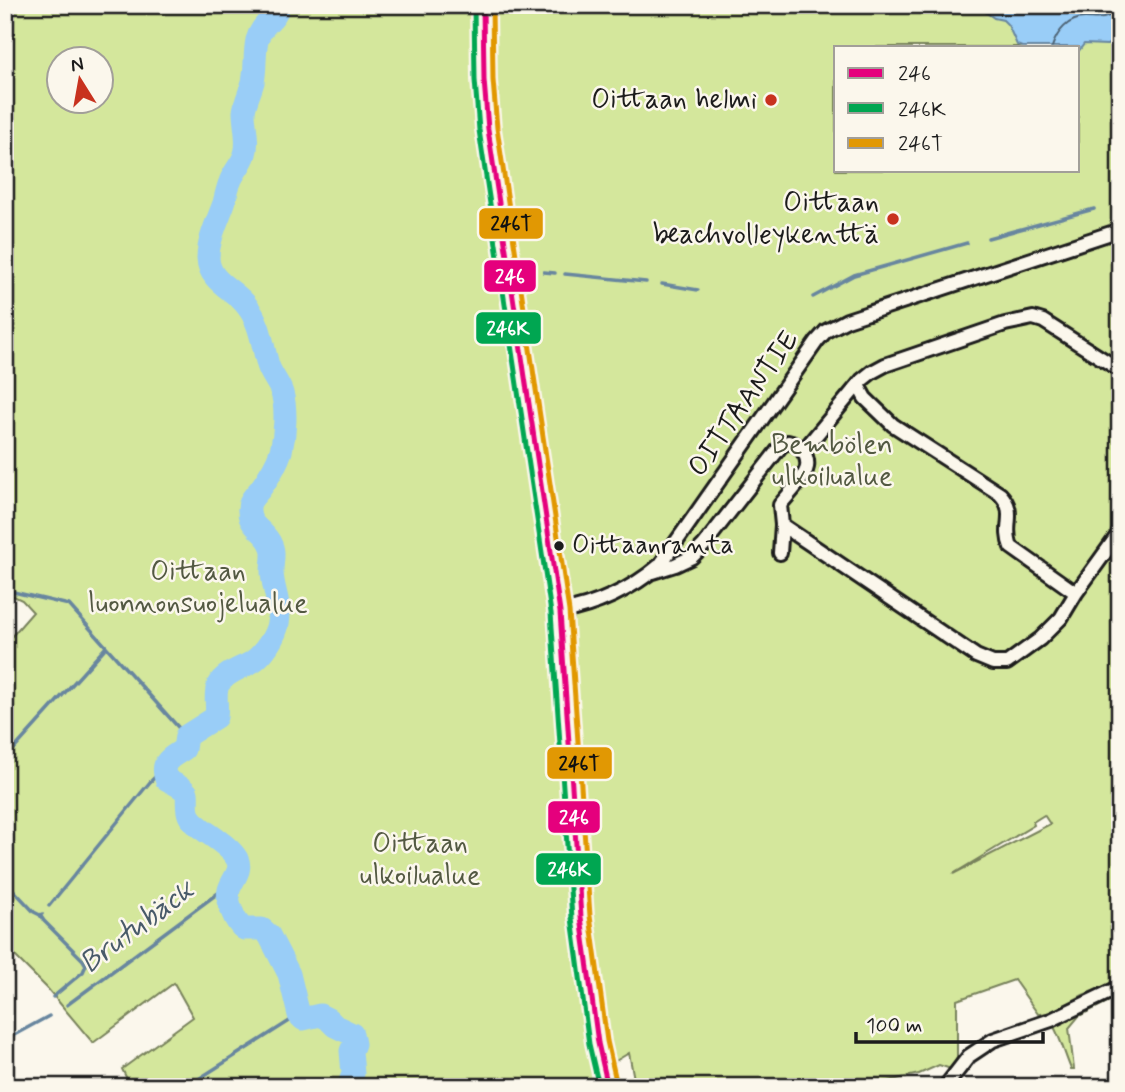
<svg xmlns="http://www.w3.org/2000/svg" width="1125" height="1092" viewBox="0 0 1125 1092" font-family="Mynerve,sans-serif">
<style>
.green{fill:#d4e79c;stroke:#78825c;stroke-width:2;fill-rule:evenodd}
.water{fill:#99cdf7;stroke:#67869f;stroke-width:2}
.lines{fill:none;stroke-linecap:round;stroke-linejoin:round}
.shore{stroke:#4e6374;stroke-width:2}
.stream{stroke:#67869f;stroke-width:3.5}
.river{stroke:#99cdf7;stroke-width:23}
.minor-casing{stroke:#1c1c1c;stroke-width:18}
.major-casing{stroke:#1c1c1c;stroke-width:21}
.minor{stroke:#fbf7ec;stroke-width:12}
.major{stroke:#ffdf80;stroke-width:16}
.bus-1-casing{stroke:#fbf7ec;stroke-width:10}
.bus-2-casing{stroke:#fbf7ec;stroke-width:10}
.bus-3-casing{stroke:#fbf7ec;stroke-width:10}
.bus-1{stroke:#e5007d;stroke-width:5}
.bus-2{stroke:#00a651;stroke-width:5}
.bus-3{stroke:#e19803;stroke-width:5}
.poi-dot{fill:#c8321e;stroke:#fbf7ec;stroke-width:2.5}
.bus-dot{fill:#1c1c1c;stroke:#fbf7ec;stroke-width:2.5}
.labels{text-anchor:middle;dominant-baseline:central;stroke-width:5;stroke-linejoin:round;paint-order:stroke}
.bus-label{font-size:26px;fill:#1c1c1c;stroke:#fbf7ec;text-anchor:start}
.poi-label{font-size:28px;fill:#1c1c1c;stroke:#fbf7ec;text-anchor:end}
.street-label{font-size:28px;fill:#1c1c1c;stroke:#fbf7ec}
.park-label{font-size:28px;fill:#535942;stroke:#fbf7ec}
.water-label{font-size:30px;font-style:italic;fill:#485a69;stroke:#fbf7ec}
.line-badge{stroke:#fbf7ec;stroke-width:2.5}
.badge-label{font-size:19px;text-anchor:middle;font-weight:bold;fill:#fff}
.pale-badge-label{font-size:19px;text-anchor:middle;font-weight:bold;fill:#111}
</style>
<rect width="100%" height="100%" fill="#fbf7ec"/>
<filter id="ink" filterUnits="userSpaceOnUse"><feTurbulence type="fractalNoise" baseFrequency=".0143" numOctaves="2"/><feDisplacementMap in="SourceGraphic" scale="14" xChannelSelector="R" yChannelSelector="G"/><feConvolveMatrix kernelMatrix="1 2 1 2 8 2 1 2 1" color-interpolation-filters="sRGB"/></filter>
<g filter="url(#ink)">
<path class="green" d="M5,5h931c16,5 31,7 47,6v-6h116l21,16v959l-37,15 -33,18 -12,1 -24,-34 -57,20v58l-6,11 -12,-4 -20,9 -49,11 -2,2h-229l-5,-8 -5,-26 -15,9 -19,21 -8,4h-456l-9,-18 71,-52 -19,-34 -81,60 -46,-55 -42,-42v-302l28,-32 -11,-12 -17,-8zM836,47h242v123h-242zM60,60h42v42h-42zM1044,815l6,9 -97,50 81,-49 -1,-3z
M1120,992v4l-41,20 -10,12 5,41h-3c-6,-14 -10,-30 -18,-44z"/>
<path class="water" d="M936,5h184v33l-13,7 -23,-1 -6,8v-5h-56l-5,-2 -9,-20 -5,-5 -9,-2 -10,-7h-26z"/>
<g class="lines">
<path class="shore" d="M1052,47c5,-15 16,-29 33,-29 6,0 12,1 18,0 6,-2 10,-4 17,-5"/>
<path class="stream" d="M988,238l106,-29
M544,272l11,1
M565,274l81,8
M662,284l36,6
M813,297l41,-22 113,-32
M5,590l64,15 117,131
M5,759l101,-112
M5,881l29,31 6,3
M49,906l101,-124 14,-14
M42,914l-2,1 4,6 39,39 3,5 -3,7 -30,25
M67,1005l166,-123
M5,1040l44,-24
M186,1087l113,-72"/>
<path class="river" d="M279,5c-3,15 -17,17 -22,35 -3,14 -1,28 -4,42 -3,11 -8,19 -9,30 0,13 5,30 1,42 -3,10 -12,19 -15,28 -3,7 -4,14 -6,21 -6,17 -16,37 -16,55 1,25 27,31 39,48 14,18 15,38 21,59 3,10 11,18 14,28 5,17 3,41 -1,58 -4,13 -13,27 -20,37 -6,8 -13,12 -12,23 0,16 17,20 22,34 4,7 1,17 1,26 0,17 10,35 6,52 -2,13 -15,32 -26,39 -10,6 -28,11 -34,23 -4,10 0,21 -2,32l-30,19 -2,13c-13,9 -24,12 -18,30l16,9 5,5c1,7 -1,15 2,22 6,14 39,27 48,44 6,12 -5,20 -8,31 -3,11 6,33 15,39h18l7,6 20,39 10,41 4,4 17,-4 8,4 7,7 17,8 2,10 -3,7 2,23 -5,13"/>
<defs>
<path id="minor" d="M858,385l7,13 28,27 107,69c18,19 2,31 11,53l65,46
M803,451l59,-71 10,-8 13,-7 120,-41 28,-6 10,3 77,49
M782,525l194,131 17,7h14l33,-24 21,-21 15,-25 44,-61
M653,572l22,-7 17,-8 12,-12 77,-99 7,-4c11,2 21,13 19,25 -2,11 -20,29 -27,38l2,20 -2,28
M560,612c36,-6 72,-23 100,-47l157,-224 9,-10 21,-11 273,-90
M945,1087l24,-31 24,-16 58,-20 69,-33"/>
<path id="major" d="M483,5l1,75 4,49 72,483 21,305 17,126 10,44"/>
</defs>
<use href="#minor" class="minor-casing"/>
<use href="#major" class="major-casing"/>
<use href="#minor" class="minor"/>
<use href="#major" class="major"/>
<defs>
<path id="bus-1" d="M483,5l1,75 4,49 72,483 21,305 17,126 10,44"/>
<path id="bus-2" d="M474,5l1,75 4,50 72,483 21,305 17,126 10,43"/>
<path id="bus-3" d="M492,5l1,75 4,48 72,483 21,305 17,125 10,44"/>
</defs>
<use href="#bus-1" class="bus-1-casing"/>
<use href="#bus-2" class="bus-2-casing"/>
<use href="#bus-3" class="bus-3-casing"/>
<use href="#bus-1" class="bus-1"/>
<use href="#bus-2" class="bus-2"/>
<use href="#bus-3" class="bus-3"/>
</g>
</g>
<g class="poi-dot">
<circle cx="771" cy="100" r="7"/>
<circle cx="893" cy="219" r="7"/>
</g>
<circle class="bus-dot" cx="559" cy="546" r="6"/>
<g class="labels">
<g class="bus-label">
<text x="572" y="546">Oittaanranta</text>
</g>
<g class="poi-label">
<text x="757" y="100">Oittaan helmi</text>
<text x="879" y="203">Oittaan<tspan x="879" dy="32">beachvolleykenttä</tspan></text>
</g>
<g class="street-label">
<text transform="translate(744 404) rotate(-55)">OITTAANTIE</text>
</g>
<g class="park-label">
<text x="832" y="445">Bembölen<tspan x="832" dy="32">ulkoilualue</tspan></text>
<text x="198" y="572">Oittaan<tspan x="198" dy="32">luonnonsuojelualue</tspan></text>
<text x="420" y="844">Oittaan<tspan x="420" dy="32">ulkoilualue</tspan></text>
</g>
<g class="water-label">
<text transform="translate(137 927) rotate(-37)">Brutubäck</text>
</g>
</g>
<g class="line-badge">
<rect x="478" y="207" width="66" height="33" rx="7" fill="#e19803"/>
<rect x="483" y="259" width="54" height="34" rx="7" fill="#e5007d"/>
<rect x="475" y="311" width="67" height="34" rx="7" fill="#00a651"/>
<rect x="546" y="746" width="67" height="34" rx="7" fill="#e19803"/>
<rect x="547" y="800" width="54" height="34" rx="7" fill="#e5007d"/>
<rect x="535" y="852" width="67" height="34" rx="7" fill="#00a651"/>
</g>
<g class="badge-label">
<text x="510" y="283">246</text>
<text x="508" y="335">246K</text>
<text x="574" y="824">246</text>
<text x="569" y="876">246K</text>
</g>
<g class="pale-badge-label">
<text x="511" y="230">246T</text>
<text x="579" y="770">246T</text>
</g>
<rect width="1125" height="1092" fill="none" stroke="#fbf7ec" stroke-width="28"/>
<rect x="14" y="14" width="1097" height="1064" fill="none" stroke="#1c1c1c" stroke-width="2.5" filter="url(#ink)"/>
<rect x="834" y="46" width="245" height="126" fill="#fbf7ec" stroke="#a29f99" stroke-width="2"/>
<rect x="848" y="68" width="35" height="10" fill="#e5007d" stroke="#a29f99" stroke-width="2"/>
<text x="898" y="80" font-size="21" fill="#1c1c1c">246</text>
<rect x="848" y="103" width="35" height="10" fill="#00a651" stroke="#a29f99" stroke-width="2"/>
<text x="898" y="116" font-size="21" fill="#1c1c1c">246K</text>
<rect x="848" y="138" width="35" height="10" fill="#e19803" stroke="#a29f99" stroke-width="2"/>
<text x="898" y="150" font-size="21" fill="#1c1c1c">246T</text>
<g transform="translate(80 80) rotate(349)"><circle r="33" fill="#fbf7ec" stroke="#a29f99" stroke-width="2"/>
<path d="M0-5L12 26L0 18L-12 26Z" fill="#c8321e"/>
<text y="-10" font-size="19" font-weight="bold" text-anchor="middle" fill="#1c1c1c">N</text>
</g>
<path d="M856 1032v10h187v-10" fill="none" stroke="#1c1c1c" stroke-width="3.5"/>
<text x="866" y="1032" font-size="21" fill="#1c1c1c" stroke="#fbf7ec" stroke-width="5" paint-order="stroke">100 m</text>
</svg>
